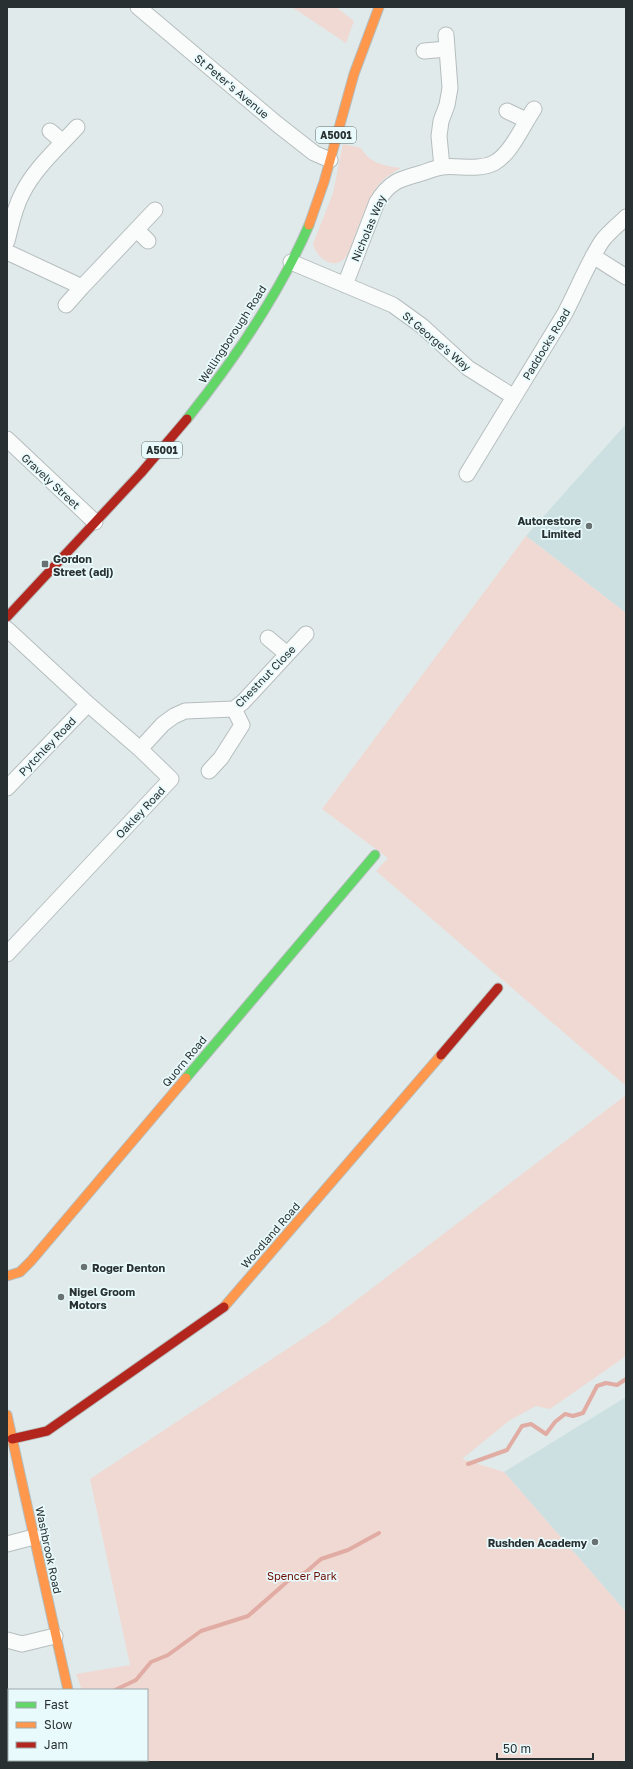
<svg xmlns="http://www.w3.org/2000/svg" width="633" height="1769" viewBox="0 0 633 1769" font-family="'Golos Text',sans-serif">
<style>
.built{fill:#cce0e1}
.green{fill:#f0d9d3}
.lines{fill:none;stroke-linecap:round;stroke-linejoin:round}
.stream{stroke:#e1aca3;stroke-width:4}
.street-casing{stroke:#b6bdbd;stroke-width:17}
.fast-casing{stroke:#b6bdbd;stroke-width:11}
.slow-casing{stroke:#b6bdbd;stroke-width:11}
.jam-casing{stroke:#b6bdbd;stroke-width:11}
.street{stroke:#fafcfc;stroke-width:15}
.fast{stroke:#63d668;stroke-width:9}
.slow{stroke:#ff974d;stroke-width:9}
.jam{stroke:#b3261e;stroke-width:9}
.poi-dot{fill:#697172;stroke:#e8fafc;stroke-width:1.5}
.labels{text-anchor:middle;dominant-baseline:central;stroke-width:3.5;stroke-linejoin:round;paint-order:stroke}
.shield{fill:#e8fafc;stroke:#626d6e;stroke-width:1}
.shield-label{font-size:10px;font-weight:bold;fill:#293031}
.street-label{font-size:11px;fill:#293031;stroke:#e8fafc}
.poi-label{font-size:11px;font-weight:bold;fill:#293031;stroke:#e8fafc;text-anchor:start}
.park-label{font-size:11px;fill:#6d0f04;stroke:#e8fafc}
</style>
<rect width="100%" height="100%" fill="#e0eaea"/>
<path class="built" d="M626,424v189l-100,-77z
M626,1397v215l-122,-140z"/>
<path class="green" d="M292,7h44l18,14 -8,22z
M343,144l18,4c8,15 24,18 40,20 -5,3 -11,6 -16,10 -16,14 -22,38 -30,57 -3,7 -5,17 -10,23 -12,13 -29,-1 -32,-14l20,-51z
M526,536l100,77v473l-250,-215 12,-13 -66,-49z
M626,1095v261l-76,53 -14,-3 -26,14 -48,39 42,13 122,140v146l-5,4h-512l-1,-2h39v-70h-65l-6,-16 54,-9 -40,-186 235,-155z"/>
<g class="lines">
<path class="stream" d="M468,1464l39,-14 15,-24 9,-2 15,10 9,-12 10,-8 8,2 10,-3 14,-27 9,-3 11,2 9,-6
M115,1690l21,-10 15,-18 17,-7 33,-24 47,-15 41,-36 17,-8 15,-13 27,-9 31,-17
M7,1762l3,-2"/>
<defs>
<path id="street" d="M138,7l139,117 37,29 16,7
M424,51l23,-2
M507,111l19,9
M50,131l13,11
M442,167l-3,-31 2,-15 6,-16 3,-17 -4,-53
M137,230l11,11
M7,241c4,-15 7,-32 15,-47 12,-25 36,-46 55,-67
M7,252l75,35 73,-77
M593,256l33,21
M291,262l102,43 29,21 46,42 46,29
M345,285l32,-83c13,-21 23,-23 45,-29 6,-2 13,-5 20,-6 17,-2 36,4 52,-4 17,-9 29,-38 40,-54
M66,305l16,-18
M7,439l88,83
M467,474l97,-159c13,-24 23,-51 38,-74 7,-9 16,-16 24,-24
M7,629l81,75 52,45 31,30 -164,175
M268,638l19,16
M140,749l23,-25 11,-8 11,-5 49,-2 9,-7 63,-68
M209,771l12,-13 21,-33 -8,-16
M7,788l81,-84
M7,1544l27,-7
M7,1640l15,4 33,-8"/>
<path id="fast" d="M187,419c47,-59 92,-124 122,-194
M186,1078l189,-223
M88,1760v2"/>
<path id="slow" d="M309,225l15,-43 30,-108 25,-67
M7,1276l13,-4 11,-11 155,-183
M224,1307l217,-252
M7,1415l61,275"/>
<path id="jam" d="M7,617l134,-144 46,-54
M441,1055l57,-67
M12,1439l35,-8 177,-124"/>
</defs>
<use href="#street" class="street-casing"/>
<use href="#fast" class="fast-casing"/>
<use href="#slow" class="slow-casing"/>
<use href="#jam" class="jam-casing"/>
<use href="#street" class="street"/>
<use href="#fast" class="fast"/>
<use href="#slow" class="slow"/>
<use href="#jam" class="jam"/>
</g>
<g class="poi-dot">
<circle cx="589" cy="526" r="4"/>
<rect x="41" y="560" width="8" height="8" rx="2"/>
<circle cx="84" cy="1267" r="4"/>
<circle cx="61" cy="1297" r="4"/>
<circle cx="595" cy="1542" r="4"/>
</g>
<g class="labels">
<g class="shield">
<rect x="316" y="127" width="40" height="16" rx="3"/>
<rect x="142" y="442" width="40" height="16" rx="3"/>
</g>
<g class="shield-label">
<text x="336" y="135">A5001</text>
<text x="162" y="450">A5001</text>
</g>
<g class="street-label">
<text transform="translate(232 86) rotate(40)">St Peter's Avenue</text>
<text transform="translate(368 228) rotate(-67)">Nicholas Way</text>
<text transform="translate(232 334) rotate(-57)">Wellingborough Road</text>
<text transform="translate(437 341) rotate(40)">St George's Way</text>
<text transform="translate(546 344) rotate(-59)">Paddocks Road</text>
<text transform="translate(51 481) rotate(43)">Gravely Street</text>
<text transform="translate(265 676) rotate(-46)">Chestnut Close</text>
<text transform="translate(47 746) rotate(-46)">Pytchley Road</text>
<text transform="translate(140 812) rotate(-47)">Oakley Road</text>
<text transform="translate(184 1061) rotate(-50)">Quorn Road</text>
<text transform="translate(270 1235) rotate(-49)">Woodland Road</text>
<text transform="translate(49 1550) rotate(78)">Washbrook Road</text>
</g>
<g class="poi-label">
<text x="581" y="520" text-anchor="end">Autorestore<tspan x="581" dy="13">Limited</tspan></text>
<text x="53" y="558">Gordon<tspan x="53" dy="13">Street (adj)</tspan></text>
<text x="92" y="1267">Roger Denton</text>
<text x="69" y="1291">Nigel Groom<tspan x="69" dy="13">Motors</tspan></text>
<text x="587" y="1542" text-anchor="end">Rushden Academy</text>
</g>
<g class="park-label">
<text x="302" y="1575">Spencer Park</text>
</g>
</g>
<rect width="633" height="1769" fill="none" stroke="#293031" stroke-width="16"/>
<rect x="8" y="1689" width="140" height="72" fill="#e8fafc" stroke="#9ca9ab"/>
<rect x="16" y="1702" width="20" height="6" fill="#63d668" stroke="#9ca9ab"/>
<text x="44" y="1709" font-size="12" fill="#293031">Fast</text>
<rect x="16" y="1722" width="20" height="6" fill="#ff974d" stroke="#9ca9ab"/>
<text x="44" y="1729" font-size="12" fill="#293031">Slow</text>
<rect x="16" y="1742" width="20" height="6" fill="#b3261e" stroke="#9ca9ab"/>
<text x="44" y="1749" font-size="12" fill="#293031">Jam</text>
<path d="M497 1753v6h96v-6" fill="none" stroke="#293031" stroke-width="2"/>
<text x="503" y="1753" font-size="12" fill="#293031" stroke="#e8fafc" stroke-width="3" paint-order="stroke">50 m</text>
</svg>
